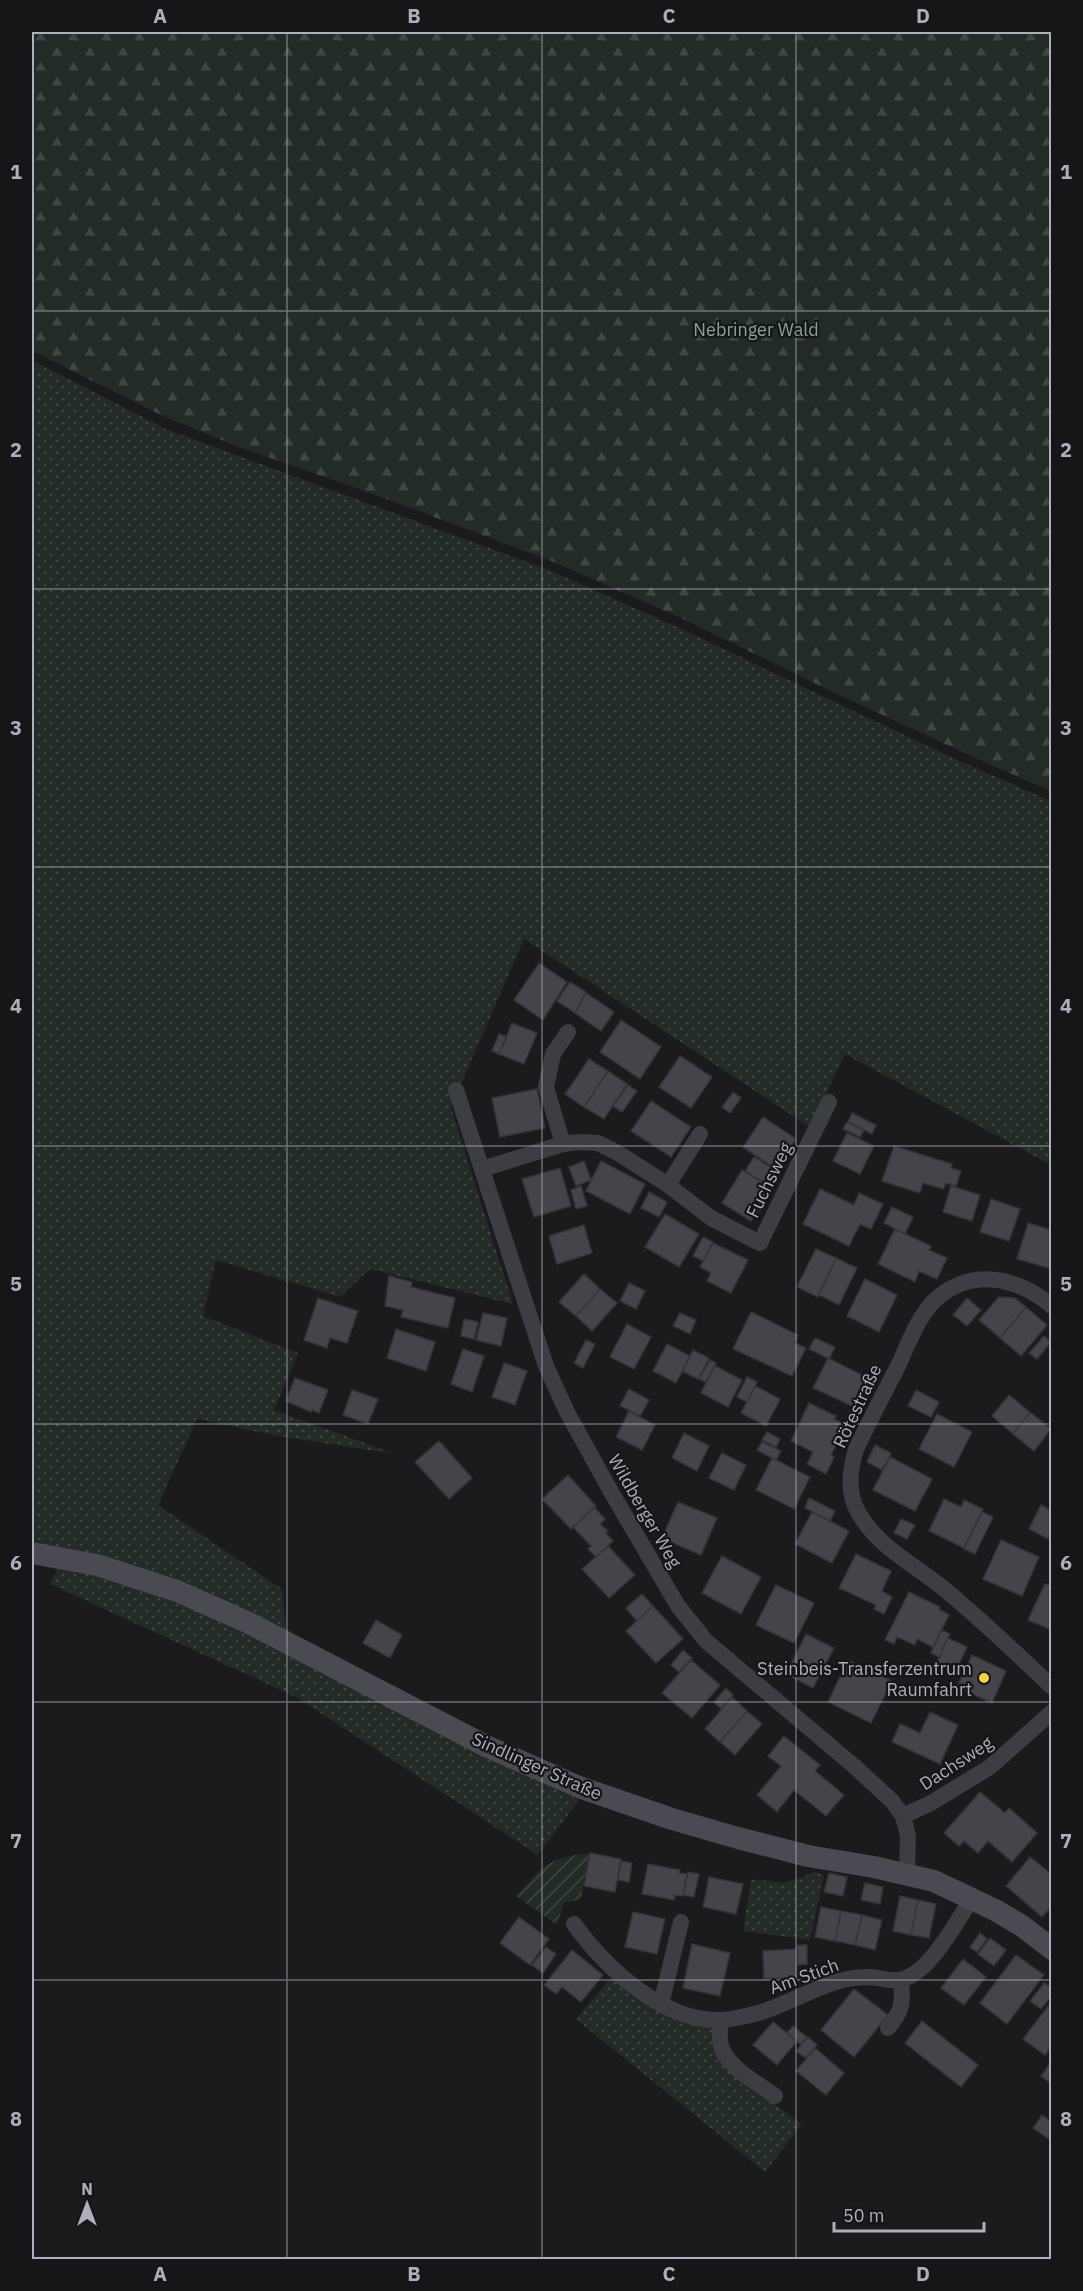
<svg xmlns="http://www.w3.org/2000/svg" width="1083" height="2291" viewBox="0 0 1083 2291" font-family="'IBM Plex Sans',sans-serif">
<style>
.grass{fill:url(#grass-dots)}
.forest{fill:url(#forest-firs)}
.garden{fill:url(#garden-furrows)}
.building{fill:#45444a;stroke:#353439;stroke-width:1.5}
.lines{fill:none;stroke-linecap:round;stroke-linejoin:round}
.street{stroke:#3d3d44;stroke-width:16}
.secondary{stroke:#494a52;stroke-width:22}
.grid{fill:none;stroke:#adafbc;stroke-width:1.5;stroke-opacity:0.55}
.poi-dot{fill:#f0d23f;stroke:#161518;stroke-width:2}
.labels{text-anchor:middle;dominant-baseline:central;stroke-width:4.5;stroke-linejoin:round;paint-order:stroke}
.park-label{font-size:18px;fill:#85a68c;stroke:#161518}
.street-label{font-size:18px;fill:#adafbc;stroke:#161518}
.poi-label{font-size:18px;fill:#adafbc;stroke:#161518;text-anchor:end}
.neatline{fill:none;stroke:#adafbc;stroke-width:2}
.grid-label{font-size:20px;text-anchor:middle;font-weight:bold;fill:#adafbc}
</style>
<defs>
<pattern id="grass-dots" width="8" height="8" patternUnits="userSpaceOnUse" patternTransform="scale(1.5)"><rect width="8" height="8" fill="#222b25"/><path d="M2 2h.1M6 6h.1" fill="none" stroke="#3f4743" stroke-width="1.8" stroke-linecap="round"/></pattern>
<pattern id="forest-firs" width="22" height="20" patternUnits="userSpaceOnUse" patternTransform="scale(1.5)"><rect width="22" height="20" fill="#222b25"/><path d="M5 1l3.5 6h-7zM16 11l3.5 6h-7z" fill="#3f4743"/></pattern>
<pattern id="garden-furrows" width="10" height="10" patternUnits="userSpaceOnUse" patternTransform="scale(1.5)"><rect width="10" height="10" fill="#222b25"/><path d="M-1 1l2-2M0 10L10 0M9 11l2-2" fill="none" stroke="#3f4743"/></pattern>
</defs>
<rect width="100%" height="100%" fill="#1b1a1d"/>
<path class="grass" d="M32,360l134,69 383,141 135,60 271,129 96,42v364l-206,-111 -35,73 -286,-188 -73,168 62,197 -143,-35 -30,28 -124,-37 -13,56 95,37 -24,57 121,44 -117,-18 -81,-17 -39,86 124,84 4,44 -254,-88z
M59,1565l68,18 121,48 237,124 94,45 -41,55 -242,-158 -246,-113z
M815,1872l9,3 -14,65 -67,-9 8,-52 34,4z
M611,1977l41,31 17,9 44,10 49,68 40,29 -37,48 -189,-153z"/>
<path class="forest" d="M32,32h1019v759l-56,-24 -156,-72 -160,-78 -128,-56 -178,-67 -137,-48 -75,-31 -129,-64z"/>
<path class="garden" d="M590,1853l-9,46 -17,4 -7,22 -41,-29c28,-31 31,-38 74,-43z"/>
<path class="building" d="M539,963l28,19 -24,38 -29,-20z
M570,982l16,10 -11,21 -18,-12z
M586,993l28,19 -13,19 -26,-18z
M621,1020l40,27 -21,32 -40,-27z
M512,1023l25,10 -13,31 -25,-10z
M499,1034l8,3 -8,17 -7,-3z
M680,1056l32,21 -21,31 -32,-21z
M589,1059l19,12 -24,36 -19,-13z
M608,1071l19,13 -23,35 -20,-12z
M628,1085l9,6 -15,21 -9,-6z
M537,1089l8,39 -45,9 -8,-39z
M733,1092l8,6 -11,15 -8,-6z
M651,1101l40,26 -20,30 -40,-26z
M852,1113l24,12 -4,9 -24,-12z
M763,1117l33,22 -20,30 -33,-22z
M847,1122l17,8 -4,7 -17,-8z
M847,1133l27,13 -14,28 -27,-13z
M894,1146l58,18 -1,4 10,3 -5,15 -10,-3 -3,6 -20,-6 -3,10 -38,-12z
M754,1157l18,11 -9,14 -18,-11z
M584,1161l7,19 -15,6 -7,-19z
M601,1161l44,23 -15,30 -44,-23z
M560,1168l11,38 -37,11 -12,-38z
M742,1170l30,18 -21,33 -29,-18z
M581,1186l6,20 -11,3 -5,-19z
M951,1186l29,9 -8,26 -29,-9z
M820,1189l34,16 5,-12 24,11 -12,25 -11,-5 -11,22 -46,-22z
M649,1192l18,10 -8,15 -18,-9z
M991,1199l29,10 -11,32 -29,-9z
M892,1207l21,10 -8,17 -21,-11z
M665,1214l34,20 -20,33 -34,-20z
M1028,1223l24,7v39l-35,-10z
M584,1225l8,28 -35,11 -8,-28z
M895,1229l36,17 -2,4 18,8 -10,21 -18,-8 -4,11 -37,-18z
M703,1237l10,5 -10,19 -10,-5z
M713,1243l35,17 -17,33 -24,-12 4,-8 -11,-6z
M816,1249l20,9 -18,39 -21,-10z
M836,1258l21,10 -18,37 -20,-10z
M584,1274l16,15 -24,27 -17,-14z
M389,1276l23,6 -1,5 44,11 -7,30 -47,-11 2,-7 -18,-4z
M865,1279l32,16 -18,37 -32,-16z
M629,1283l16,8 -9,18 -16,-8z
M600,1289l17,14 -25,28 -16,-15z
M999,1297l16,1 11,9 -26,31 -21,-18z
M318,1298l40,13 -11,32 -17,-5 -3,10 -23,-8z
M967,1298l14,12 -14,16 -14,-11z
M1026,1307l21,18 -26,31 -21,-18z
M751,1312l47,23 -3,8 11,5 -14,28 -59,-27z
M483,1313l24,5 -6,28 -25,-6z
M680,1313l16,7 -6,14 -17,-8z
M464,1319l14,3 -4,17 -13,-3z
M627,1324l24,13 -17,32 -24,-12z
M396,1329l39,13 -9,29 -39,-13z
M1044,1336l7,6 -14,17 -8,-6z
M815,1338l20,9 -6,12 -20,-10z
M586,1340l9,4 -12,24 -9,-5z
M667,1344l23,12 -14,27 -23,-12z
M463,1349l21,7 -12,36 -21,-8z
M693,1350l16,8 -11,21 -16,-8z
M828,1358l38,19 -14,29 -39,-18z
M710,1360l6,3 -10,19 -7,-3z
M504,1363l23,8 -12,34 -23,-8z
M715,1366l27,14 -14,27 -27,-14z
M747,1377l10,5 -10,20 -10,-5z
M295,1378l33,12 -9,23 -7,-3 -1,2 -25,-11z
M755,1386l25,13 -14,27 -25,-13z
M629,1389l20,11 -9,16 -20,-10z
M352,1390l26,9 -10,25 -25,-9z
M916,1390l23,12 -8,15 -23,-11z
M1009,1395l21,17 -17,22 -21,-18z
M809,1403l27,13 -2,3 12,6 -15,30 3,2 -8,17 -19,-10 6,-12 -22,-11z
M629,1411l26,14 -13,25 -26,-13z
M1030,1412l21,17 -17,22 -21,-17z
M937,1414l35,18 -18,35 -35,-18z
M767,1432l13,7 -4,8 -14,-7z
M684,1433l25,13 -12,25 -25,-13z
M439,1441l33,37 -23,21 -34,-37z
M762,1442l19,9 -5,9 -19,-10z
M875,1445l16,8 -9,17 -15,-8z
M722,1453l24,12 -12,25 -25,-12z
M890,1457l42,22 -17,32 -42,-21z
M772,1458l38,19 -16,32 -38,-19z
M568,1475l28,31 -25,23 -29,-30z
M809,1498l26,13 -5,10 -25,-13z
M944,1499l17,8 3,-7 19,9 -19,39 -35,-17z
M678,1502l39,16 -16,37 -39,-17z
M1041,1505l11,6v25l-2,-1 -2,4 -19,-10z
M594,1507l11,12 -5,5 8,7 -2,2 7,8 -17,16 -8,-8 3,-3 -18,-19z
M812,1512l37,19 -17,32 -37,-19z
M982,1512l11,5 -18,37 -11,-5z
M901,1519l14,6 -8,14 -13,-6z
M1001,1540l38,17 -17,39 -39,-17z
M608,1546l27,29 -26,23 -27,-29z
M856,1554l35,17 -9,20 10,6 -8,17 -10,-5 2,-4 -37,-17z
M722,1556l39,21 -20,37 -39,-21z
M1045,1584l7,2v44l-24,-10z
M776,1585l38,18 -20,40 -38,-18z
M909,1592l31,15 -1,2 10,6 -16,32 -16,-8 -2,6 -18,-8 -3,7 -9,-4z
M642,1594l11,12 -16,15 -11,-13z
M653,1606l30,33 -27,24 -30,-32z
M376,1620l26,15 -12,23 -27,-15z
M942,1630l8,4 -11,23 -8,-4z
M806,1634l28,14 -21,40 -27,-14z
M948,1638l19,9 -12,26 -19,-9z
M683,1650l9,8 -13,14 -8,-7z
M972,1655l34,16 -14,32 -35,-16z
M691,1660l29,25 -28,33 -30,-25z
M848,1660l44,21 -21,42 -43,-21z
M726,1688l7,7 -12,14 -7,-7z
M732,1697l15,14 -27,31 -15,-13z
M747,1711l15,13 -27,31 -15,-13z
M930,1712l28,13 -18,39 -48,-22 8,-18 20,9z
M784,1736l36,29 -5,6 29,24 -18,21 -32,-26 -17,22 -20,-17 24,-29 -13,-10z
M980,1792l25,21 4,-5 28,25 -25,29 -24,-21 -10,12 -14,-12 -5,5 -15,-13z
M590,1853l31,6 -6,33 -31,-6z
M1030,1857l20,16 2,-1v34l-10,11 -36,-31z
M621,1861l11,2 -3,19 -11,-2z
M648,1864l32,6 -1,3 8,1 -4,22 -8,-1 -1,5 -32,-6z
M688,1872l11,2 -5,23 -11,-2z
M829,1873l18,4 -4,19 -19,-4z
M709,1877l34,7 -7,30 -33,-7z
M865,1883l18,4 -3,17 -19,-4z
M900,1896l18,4 -7,35 -18,-4z
M918,1900l18,4 -7,34 -18,-3z
M821,1907l20,4 -6,30 -20,-4z
M841,1911l21,4 -7,30 -20,-4z
M633,1912l32,7 -8,35 -32,-7z
M862,1915l20,5 -7,30 -20,-5z
M519,1917l30,22 -19,26 -30,-22z
M980,1933l7,6 -10,13 -7,-5z
M990,1938l16,12 -12,16 -16,-12z
M692,1944l38,9 -10,43 -37,-8z
M797,1945h10v19l-9,1z
M546,1947l10,7 -13,19 -11,-8z
M796,1949l1,29 -33,1 -1,-28z
M572,1950l31,25 -22,27 -19,-15 -6,7 -12,-9z
M1016,1955l28,20 -37,49 -27,-21z
M963,1959l23,18 -22,28 -23,-17z
M1044,1983l8,5v7l-11,14 -11,-8z
M854,1989l34,26 -34,42 -33,-27z
M1052,2001v45l-7,9 -22,-16z
M922,2021l56,44 -17,22 -56,-44z
M773,2022l24,19 -20,24 -24,-20z
M793,2026l14,11 -6,8 -14,-12z
M808,2037l9,8 -11,13 -10,-7z
M815,2048l29,25 -18,22 -30,-24z
M1052,2061v23l-11,-8z
M1042,2115l10,7v19l-19,-13z"/>
<g class="lines">
<path class="street" d="M456,1090l90,276 21,46 43,78 68,116 28,35 148,125 38,35 11,15 5,20 -1,38
M563,1144l-17,-57 7,-33 15,-22
M482,1169l81,-25 16,-2 19,1 20,10 50,32 43,33 49,25 69,-141
M668,1185l32,-51
M1052,1306c-35,-29 -80,-39 -117,-6 -18,18 -27,45 -38,68 -14,27 -28,54 -41,81 -6,20 -9,44 2,63 19,34 55,52 85,76 38,31 73,65 109,99
M903,1816l28,-13 59,-36 62,-55
M574,1924c31,43 90,99 148,96 12,-1 25,-4 36,-7 28,-8 53,-24 81,-32 10,-3 21,-4 32,-4 9,1 17,4 27,3 29,-2 59,-59 74,-82
M661,2004l20,-82
M721,2020c-1,10 -3,23 3,33 10,18 35,31 51,43
M888,2028c15,-18 15,-25 13,-48"/>
<path class="secondary" d="M32,1553l65,12 80,26 70,31 239,124 93,41 93,32 66,19 70,18 66,11 60,14 63,30 25,15 30,23"/>
</g>
<path class="grid" d="M287,32v2228M542,32v2228M796,32v2228M32,311h1020M32,589h1020M32,867h1020M32,1146h1020M32,1424h1020M32,1702h1020M32,1980h1020"/>
<circle class="poi-dot" cx="984" cy="1678" r="6"/>
<g class="labels">
<g class="park-label">
<text x="756" y="329">Nebringer Wald</text>
</g>
<g class="street-label">
<text transform="translate(769 1180) rotate(-64)">Fuchsweg</text>
<text transform="translate(857 1406) rotate(-65)">Rötestraße</text>
<text transform="translate(645 1511) rotate(60)">Wildberger Weg</text>
<text transform="translate(956 1763) rotate(-33)">Dachsweg</text>
<text transform="translate(537 1766) rotate(24)">Sindlinger Straße</text>
<text transform="translate(804 1976) rotate(-20)">Am Stich</text>
</g>
<g class="poi-label">
<text x="972" y="1668">Steinbeis-Transferzentrum<tspan x="972" dy="21">Raumfahrt</tspan></text>
</g>
</g>
<rect width="1083" height="2291" fill="none" stroke="#161518" stroke-width="66"/>
<g transform="translate(87 2204)" stroke="#161518" stroke-width="4.5" paint-order="stroke">
<path d="M0-4.5L10 22L0 15L-10 22Z" fill="#adafbc"/>
<text y="-9" font-size="16" font-weight="bold" text-anchor="middle" fill="#adafbc">N</text>
</g>
<path d="M834 2222v9h150v-9" fill="none" stroke="#adafbc" stroke-width="3"/>
<text x="843" y="2222" font-size="18" fill="#adafbc" stroke="#161518" stroke-width="4.5" paint-order="stroke">50 m</text>
<rect x="33" y="33" width="1017" height="2225" class="neatline"/>
<g class="grid-label">
<text x="160" y="23">A</text>
<text x="414" y="23">B</text>
<text x="669" y="23">C</text>
<text x="923" y="23">D</text>
<text x="16" y="179">1</text>
<text x="1066" y="179">1</text>
<text x="16" y="457">2</text>
<text x="1066" y="457">2</text>
<text x="16" y="735">3</text>
<text x="1066" y="735">3</text>
<text x="16" y="1013">4</text>
<text x="1066" y="1013">4</text>
<text x="16" y="1291">5</text>
<text x="1066" y="1291">5</text>
<text x="16" y="1570">6</text>
<text x="1066" y="1570">6</text>
<text x="16" y="1848">7</text>
<text x="1066" y="1848">7</text>
<text x="16" y="2126">8</text>
<text x="1066" y="2126">8</text>
<text x="160" y="2281">A</text>
<text x="414" y="2281">B</text>
<text x="669" y="2281">C</text>
<text x="923" y="2281">D</text>
</g>
</svg>
